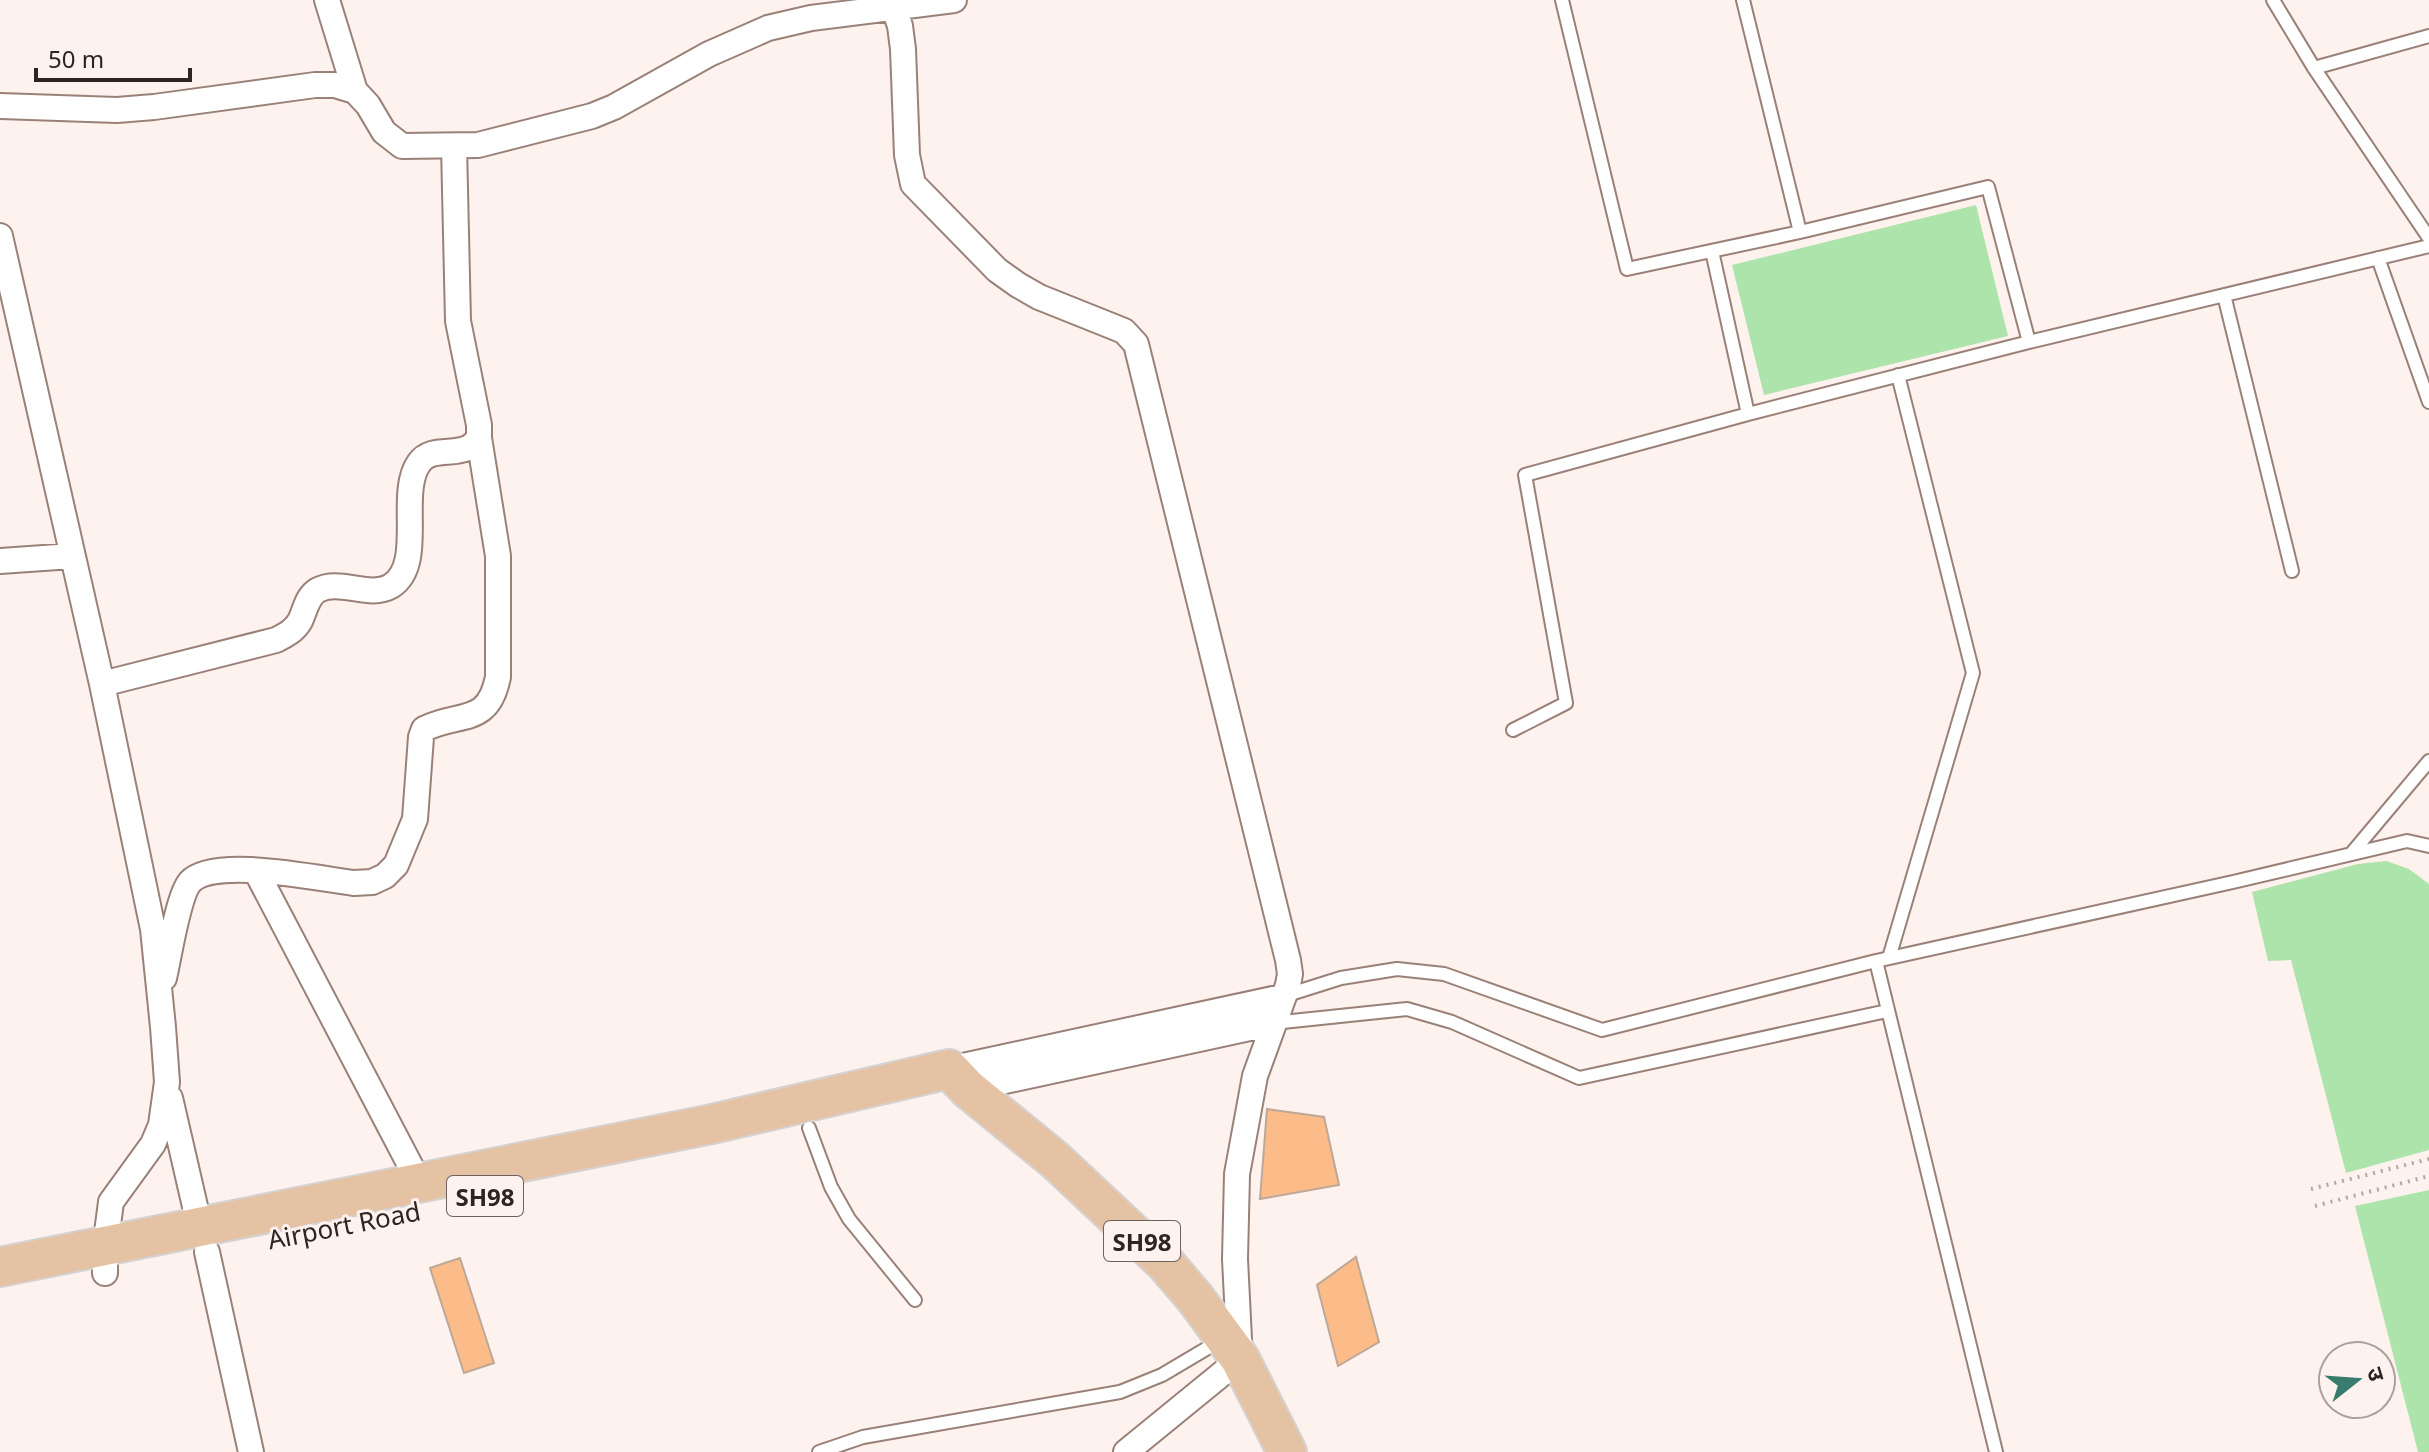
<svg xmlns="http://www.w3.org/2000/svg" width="2429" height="1452" viewBox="0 0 2429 1452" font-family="'Noto Sans','Noto Sans Devanagari',sans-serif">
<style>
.green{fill:#ade4ab}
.building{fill:#fbbc89;stroke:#bda897;stroke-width:2}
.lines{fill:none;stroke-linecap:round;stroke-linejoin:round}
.service-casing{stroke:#9a8177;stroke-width:16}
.minor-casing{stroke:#9a8177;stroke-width:28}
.primary-casing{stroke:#d5d3d2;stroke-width:42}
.path{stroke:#b2a6a2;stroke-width:4;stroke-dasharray:2 6;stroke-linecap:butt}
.service{stroke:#fff;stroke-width:12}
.minor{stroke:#fff;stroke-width:24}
.primary{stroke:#e6c2a4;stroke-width:38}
.labels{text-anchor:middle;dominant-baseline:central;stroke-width:6;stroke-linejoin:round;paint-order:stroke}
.shield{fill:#fef2ee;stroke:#6c625e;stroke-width:2}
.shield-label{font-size:24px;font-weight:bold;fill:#2e2420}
.street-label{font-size:26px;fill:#2e2420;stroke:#fef2ee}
</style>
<rect width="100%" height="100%" fill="#fef2ee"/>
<path class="green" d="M1976,205l32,131 -244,59 -32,-130z
M2386,861l23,8 20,15v266l-83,23 -55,-213 -23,1 -16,-69 106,-28z
M2429,1190v262h-11l-63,-246z"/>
<path class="building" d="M1267,1109l57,8 15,68 -79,14z
M1356,1257l23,85 -41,24 -21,-81z
M460,1258l34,105 -30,10 -34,-105z"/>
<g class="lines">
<defs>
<path id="service" d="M1562,0l65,269 173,-37 -57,-232
M2273,0l41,68 115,170
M2314,68l115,-32
M1800,232l188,-45 41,155
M2378,258l51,144
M2224,295l68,276
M1748,414l281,-72 400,-96
M1513,730l53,-27 -41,-228 223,-61 -36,-163
M2351,854l78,-93
M1889,958l84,-285 -75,-298
M1876,961l120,491
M1284,996l57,-18 56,-9 47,5 158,56 274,-69 357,-79 174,-41 22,5
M1273,1023l134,-14 45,13 127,56 308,-67
M809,1128l22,59 18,32 66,81
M819,1452l44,-15 257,-45 42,-17 59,-35"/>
<path id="minor" d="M327,0l28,91
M894,8l6,18 3,23 4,106 6,29 84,86 21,15 21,12 85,34 12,13 152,616 2,14 -2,11 -33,91 -18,98 -2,85 5,100 -114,93
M0,106l117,4 37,-3 161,-22h20l20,6 13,14 16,27 18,14 76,-1 114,-29 22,-9 95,-53 59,-26 43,-10 143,-18
M0,236l102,448 51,245 10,98 4,55 -6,43 -8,19 -42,58 -6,46v25
M0,561l72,-5
M102,684l174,-44c10,-5 18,-9 24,-19 5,-10 7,-25 18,-31 22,-12 51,9 73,-4 35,-22 6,-92 28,-123 12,-17 35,-7 51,-16 1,0 8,-8 9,-9v-13l-21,-104 -4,-175
M256,871l164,313
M164,978c5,-21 14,-82 26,-96 24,-26 130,-3 164,1l18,-1 13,-6 11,-11 19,-46 6,-82 3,-8c36,-18 64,-2 74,-52v-121l-19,-118
M949,1069l333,-72
M968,1089l305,-66
M170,1098l30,130
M207,1252l44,200"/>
<path id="primary" d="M0,1267l712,-143 237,-55 19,20 87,71 111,104 29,34 45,61 47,93"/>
</defs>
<use href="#service" class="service-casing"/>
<use href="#minor" class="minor-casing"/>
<use href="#primary" class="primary-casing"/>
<path class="path" d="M2311,1189l118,-30
M2315,1206l114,-30"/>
<use href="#service" class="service"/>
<use href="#minor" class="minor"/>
<use href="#primary" class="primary"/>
</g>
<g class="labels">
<g class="shield">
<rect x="447" y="1176" width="76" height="40" rx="6"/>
<rect x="1104" y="1221" width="76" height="40" rx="6"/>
</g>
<g class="shield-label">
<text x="485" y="1196">SH98</text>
<text x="1142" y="1241">SH98</text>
</g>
<g class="street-label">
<text transform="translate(344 1225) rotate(-11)">Airport Road</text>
</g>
</g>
<g transform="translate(2357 1380) rotate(73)"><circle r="38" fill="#fef2ee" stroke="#aba09c" stroke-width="2"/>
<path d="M0-6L14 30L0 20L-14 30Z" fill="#387c6f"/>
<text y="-12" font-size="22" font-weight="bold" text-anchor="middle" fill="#2e2420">उ</text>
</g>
<path d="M36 68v12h154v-12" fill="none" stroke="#2e2420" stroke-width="4"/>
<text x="48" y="68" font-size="24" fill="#2e2420" stroke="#fef2ee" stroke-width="6" paint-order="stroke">50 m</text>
</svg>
